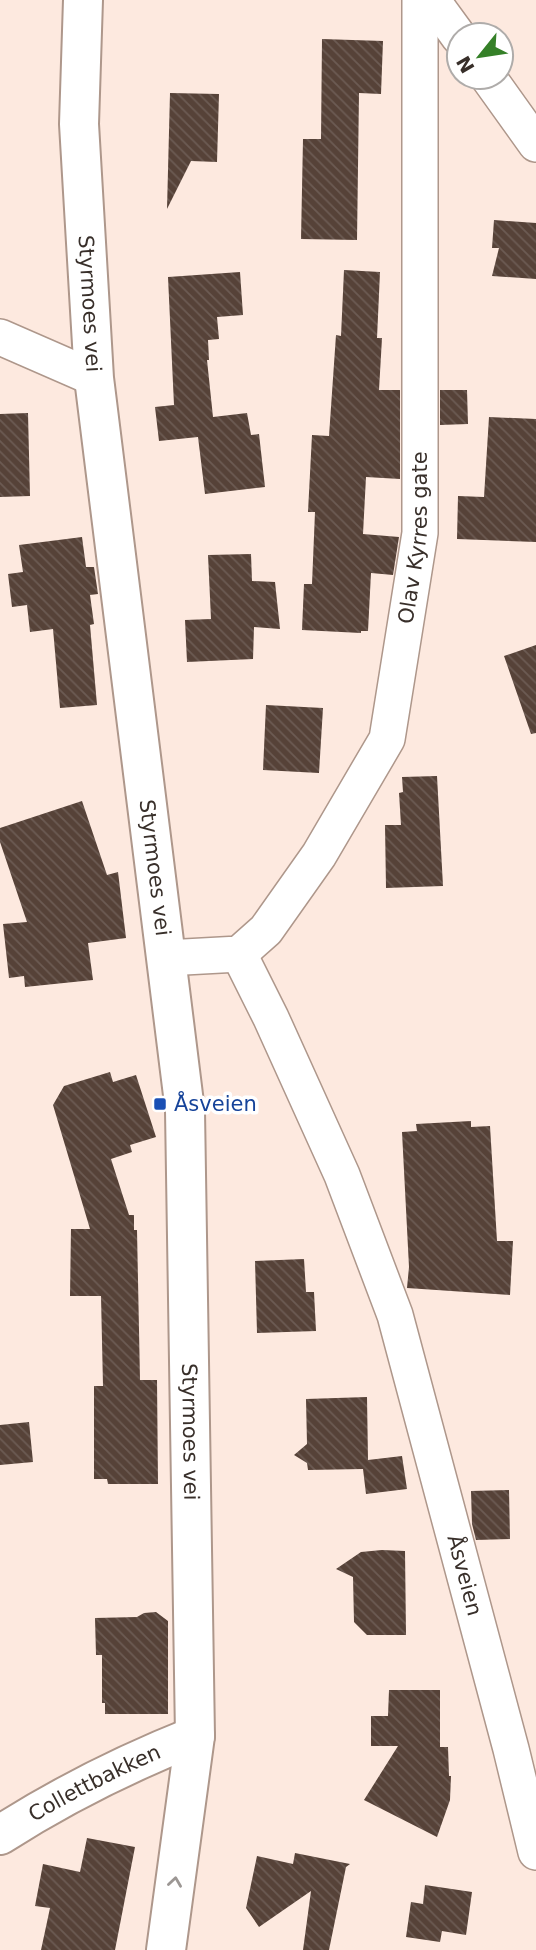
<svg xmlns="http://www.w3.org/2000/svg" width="536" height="1950" viewBox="0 0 536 1950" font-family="'DejaVu Sans',sans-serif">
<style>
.building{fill:url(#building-back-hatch)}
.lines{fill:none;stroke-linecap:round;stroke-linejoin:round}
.minor-casing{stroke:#ae978b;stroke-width:38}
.major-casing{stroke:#ae978b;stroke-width:42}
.minor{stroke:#fff;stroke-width:35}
.major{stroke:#fff;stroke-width:38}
.oneway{stroke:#9c9794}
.transit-dot{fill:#1a4fb4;stroke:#fff;stroke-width:2.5}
.labels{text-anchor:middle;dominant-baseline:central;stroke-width:7;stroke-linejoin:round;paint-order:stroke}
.street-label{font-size:21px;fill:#382f2a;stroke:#fff}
.transit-label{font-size:21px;fill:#164399;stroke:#fff;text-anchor:start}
</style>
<defs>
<pattern id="building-back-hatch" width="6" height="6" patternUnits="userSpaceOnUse" patternTransform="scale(1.75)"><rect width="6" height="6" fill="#564238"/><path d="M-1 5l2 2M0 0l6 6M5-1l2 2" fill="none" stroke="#6c5b53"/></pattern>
</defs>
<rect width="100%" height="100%" fill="#fde9df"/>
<path class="building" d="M322,39l61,2 -2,53 -22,-1 -2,147 -56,-1 2,-100h18z
M170,93l49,1 -2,68 -26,-1 -24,48z
M494,220l42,3v56l-44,-3 7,-28h-7z
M344,270l36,2 -3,66h5l-3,52h21v89l-34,-2 -3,57 36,3 -6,38 -22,-2 -3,58h-7v2l-59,-3 2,-46h8l3,-72h-7l4,-77 17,1 7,-101 5,1z
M240,272l3,43 -26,2 2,22 -11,1 1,20h-2l6,57 34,-4 4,22 8,-1 6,53 -60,7 -7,-57 -39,4 -4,-34 19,-2 -6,-128z
M440,390h27l1,34 -28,1z
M28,413l2,83 -30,1v-83z
M489,417l47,2v123l-79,-3 1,-43 26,1z
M82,537l4,30h8l4,27 -8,1 4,29 -4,1 7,80 -37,3 -7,-79 -23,3 -3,-27 -15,2 -4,-33 15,-2 -4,-27z
M251,554l1,27 23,1 5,47 -26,-2 -1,32 -66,3 -2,-42 26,-1 -3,-64z
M536,645v88l-5,1 -27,-78z
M266,705l57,3 -4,65 -56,-3z
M437,776l6,110 -57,2 -1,-63h16l-2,-32 4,-1 -1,-15z
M82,801l25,74 11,-3 8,66 -38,5 5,37 -68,7 -1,-11 -15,2 -6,-54 24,-2 -27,-80v-14z
M110,1072l3,10 23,-7 20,62 -26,8 2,7 -21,7 18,56h5v15h3l3,150h17l1,104h-50l-1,-5h-13v-93h9l-2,-90h-31l1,-67h19l-37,-124 11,-19z
M471,1121v6l19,-1 7,115h16l-3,54 -103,-7 2,-21 -7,-135 15,-1 -1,-7z
M304,1259l2,33h8l2,39 -59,2 -2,-72z
M367,1397l1,63 34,-4 5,33 -41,5 -3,-25 -55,1 -1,-7 -13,-8 13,-11 -1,-45z
M29,1422l4,40 -33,3v-40z
M509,1490l1,49 -34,1 -4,-16 -1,-33z
M382,1550l23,1 1,84h-39l-13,-13 -1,-45 -17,-8 25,-17z
M156,1612l12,9v93h-63v-11h-3v-48h-6l-1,-37 42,-1 7,-4z
M389,1690h51v57h8l1,29h2l-1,24 -13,37 -73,-37 34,-54h-27v-30h17z
M87,1838l48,9 -20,103h-74l9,-42 -15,-2 8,-42 37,8z
M295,1853l55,11 -4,3 -17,83h-26l8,-59 -52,36 -13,-19 11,-52 36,8z
M425,1885l47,7 -6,43 -24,-4 -2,11 -34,-5 5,-35 12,2z"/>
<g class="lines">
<defs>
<g id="minor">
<path d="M432,0l27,37"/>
<path d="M488,77l48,67"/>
<path d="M0,337l94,41"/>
<path id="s1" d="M239,954l32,64 71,157 53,140 116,434 25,103"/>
<path id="s2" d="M166,958l73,-4 27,-24 53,-75 68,-116 33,-206v-533"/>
</g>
<g id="major">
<path id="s3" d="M83,0l-4,124 15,254 91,733 10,625 -29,214"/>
<path id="s4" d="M0,1835c61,-39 127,-72 195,-99"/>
</g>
</defs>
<use href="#minor" class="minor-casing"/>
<use href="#major" class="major-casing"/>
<use href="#minor" class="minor"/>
<use href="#major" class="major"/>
</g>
<defs><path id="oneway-chevron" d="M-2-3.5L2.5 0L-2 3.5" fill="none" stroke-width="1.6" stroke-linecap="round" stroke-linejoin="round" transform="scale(1.75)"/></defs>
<use class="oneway" href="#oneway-chevron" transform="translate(175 1882) rotate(-82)"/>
<rect class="transit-dot" x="153" y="1097" width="14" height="14" rx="3.5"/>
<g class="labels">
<g class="street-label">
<text stroke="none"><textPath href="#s3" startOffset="304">Styrmoes vei</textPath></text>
<text stroke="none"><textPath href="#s2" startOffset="539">Olav Kyrres gate</textPath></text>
<text stroke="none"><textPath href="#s3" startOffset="872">Styrmoes vei</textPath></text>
<text stroke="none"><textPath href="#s3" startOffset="1438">Styrmoes vei</textPath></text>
<text stroke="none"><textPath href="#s1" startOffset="663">Åsveien</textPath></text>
<text stroke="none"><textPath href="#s4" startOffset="108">Collettbakken</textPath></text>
</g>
<g class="transit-label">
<text x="174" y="1104">Åsveien</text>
</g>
</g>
<g transform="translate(480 56) rotate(240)"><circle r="33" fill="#ffffff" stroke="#afacaa" stroke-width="2"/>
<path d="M0-5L12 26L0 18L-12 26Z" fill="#358028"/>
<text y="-10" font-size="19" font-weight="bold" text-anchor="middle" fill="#382f2a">N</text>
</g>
</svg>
